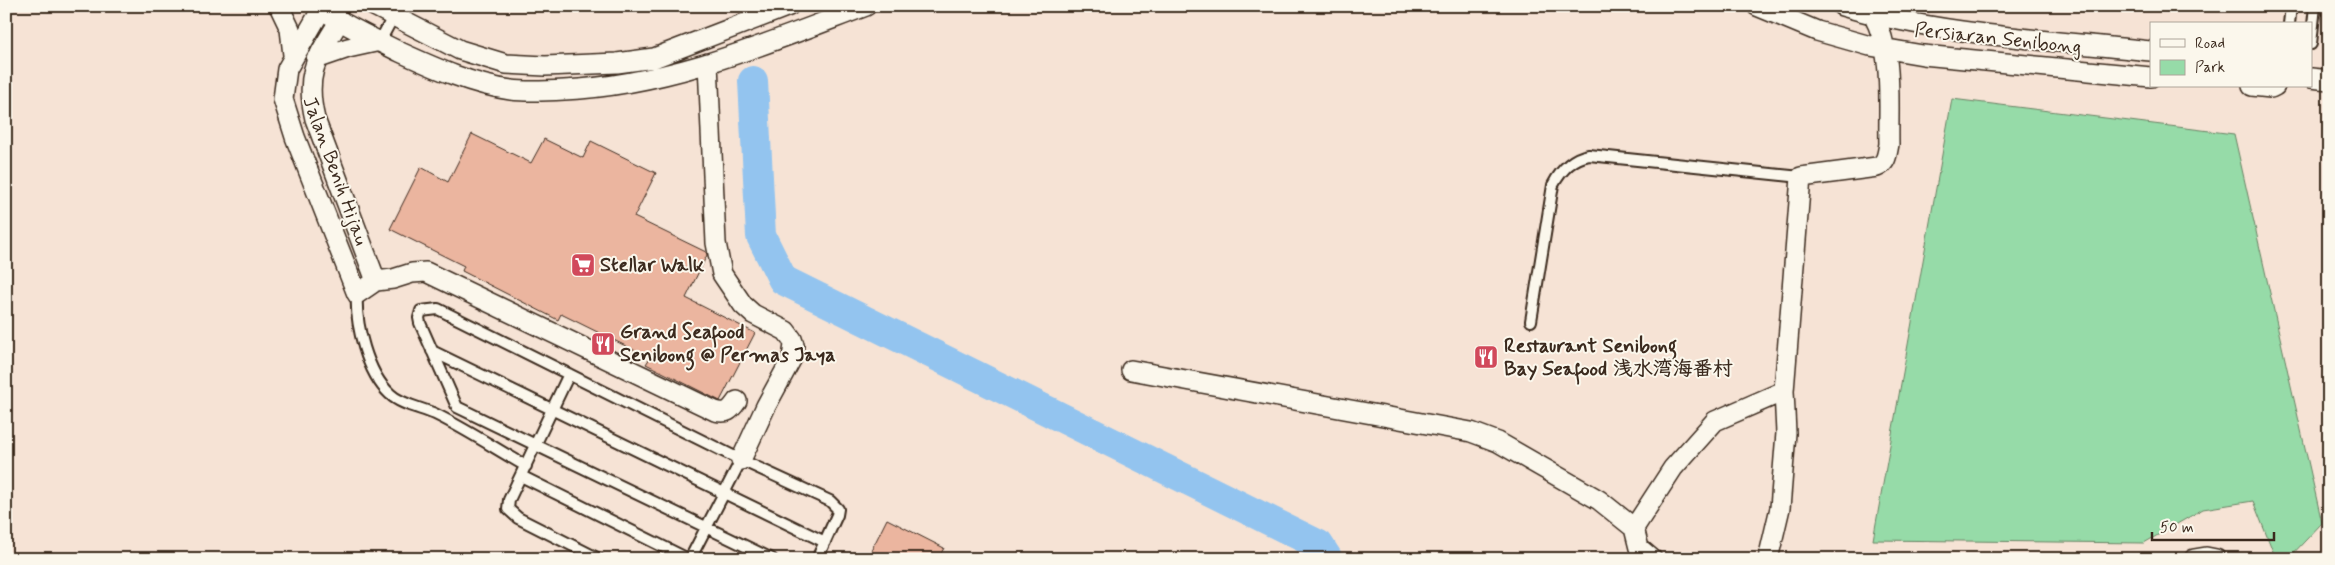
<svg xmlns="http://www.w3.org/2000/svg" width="2335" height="565" viewBox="0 0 2335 565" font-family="Mynerve,'LXGW WenKai TC',sans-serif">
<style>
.green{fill:#96dba8;stroke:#688263}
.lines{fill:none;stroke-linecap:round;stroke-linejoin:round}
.river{stroke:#93c4ef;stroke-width:30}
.building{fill:#ebb59f;stroke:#3b2a1e}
.service-casing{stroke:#3b2a1e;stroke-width:14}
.minor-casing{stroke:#3b2a1e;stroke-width:22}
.service{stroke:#fbf7ec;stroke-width:10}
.minor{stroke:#fbf7ec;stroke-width:19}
.labels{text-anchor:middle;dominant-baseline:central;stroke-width:4;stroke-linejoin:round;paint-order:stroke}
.street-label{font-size:20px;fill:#3b2a1e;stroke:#fbf7ec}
.poi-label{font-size:20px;font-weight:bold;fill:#3b2a1e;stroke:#fbf7ec;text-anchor:start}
</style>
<rect width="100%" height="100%" fill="#f6e3d5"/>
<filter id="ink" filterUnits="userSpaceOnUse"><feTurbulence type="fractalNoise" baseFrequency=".02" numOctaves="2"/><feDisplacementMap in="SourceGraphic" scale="10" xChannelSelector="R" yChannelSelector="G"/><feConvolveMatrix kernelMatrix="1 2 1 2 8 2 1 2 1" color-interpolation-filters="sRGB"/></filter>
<g filter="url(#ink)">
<path class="green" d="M1952,99l282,35 88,389 -34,36h-12l-23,-58 -50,8 -59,34 -271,-3z"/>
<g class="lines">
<path class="river" d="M753,81l8,155 22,44 536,265 9,14"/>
</g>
<path class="building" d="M472,134l59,29 13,-24 39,19 8,-17 65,32 -22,44 72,35 1,3 -21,43 69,35 -35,68 -74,-37 4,-6 -89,-44 -3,6 -96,-49 2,-5 -74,-37 31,-62 27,15z
M887,519l57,29 -6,11h-56l-12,-6z"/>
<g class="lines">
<defs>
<path id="service" d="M2289,24l2,-18
M380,41l19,-35
M2311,44l4,-38
M357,294c-2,30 10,79 33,100 11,11 32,14 45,20 31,15 61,35 91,52
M1531,321l22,-136c8,-15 19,-27 36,-30l212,22
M432,351l393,191
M569,374l-60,126 -1,9 10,9 81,41
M521,476l167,83
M690,559l51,-99
M772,559l-315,-152 -37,-84 -1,-5 2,-7 17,-2 303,151 89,41 8,8 -1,6 -20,44"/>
<path id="minor" d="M279,6l11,23 3,26
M318,6c13,13 64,37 82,46 35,16 73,33 111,38 17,2 36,1 53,0 106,-5 204,-47 302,-84
M374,6l86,44 46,14 39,2 72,-3 37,-5 135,-52
M1757,6l60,25 53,15 53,9 228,22
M1842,6c97,29 208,34 309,45
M321,10l-34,59 -4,30 12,38 62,157 19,-13 17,-2 19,-6 14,-1 289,139c12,3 15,0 22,-10
M340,20c-23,38 -36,53 -25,99l61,162
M316,59l32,-11 32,-7
M708,63l8,180 6,31 21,31 10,9 33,17 6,8 2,6 -2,13 -26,48 -25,54
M2311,78l18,2
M2252,86l19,2 4,-2
M1131,370l340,62 27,10 101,58 35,28 5,20 13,11
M1634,528l39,-60 42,-47 69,-30
M1768,559l12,-51 6,-75 -2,-42 17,-214 76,-10c10,-4 10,-13 12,-23 -1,-42 5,-91 -16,-129
M2194,559l12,-2 10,2"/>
</defs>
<use href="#service" class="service-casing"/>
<use href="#minor" class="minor-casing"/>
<use href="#service" class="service"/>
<use href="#minor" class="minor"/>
</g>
</g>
<defs>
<symbol id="supermarket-square" viewBox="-11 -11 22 22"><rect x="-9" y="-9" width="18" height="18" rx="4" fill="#d1495b" stroke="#fbf7ec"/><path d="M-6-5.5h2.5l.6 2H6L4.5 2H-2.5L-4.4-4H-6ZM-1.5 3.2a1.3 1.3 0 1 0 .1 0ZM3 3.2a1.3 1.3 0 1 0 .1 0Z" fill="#fff"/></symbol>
<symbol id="restaurant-square" viewBox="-11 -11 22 22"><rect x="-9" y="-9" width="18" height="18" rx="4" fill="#d1495b" stroke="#fbf7ec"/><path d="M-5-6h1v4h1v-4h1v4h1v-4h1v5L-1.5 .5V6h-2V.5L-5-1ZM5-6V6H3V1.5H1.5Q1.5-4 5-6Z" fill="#fff"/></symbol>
</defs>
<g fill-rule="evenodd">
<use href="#supermarket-square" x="569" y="251" width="28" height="28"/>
<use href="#restaurant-square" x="589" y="330" width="28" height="28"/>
<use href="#restaurant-square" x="1472" y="343" width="28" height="28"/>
</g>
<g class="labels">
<g class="street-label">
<text transform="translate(1998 39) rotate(6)">Persiaran Senibong</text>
<text transform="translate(335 171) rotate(70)">Jalan Benih Hijau</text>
</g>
<g class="poi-label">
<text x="600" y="265">Stellar Walk</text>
<text x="620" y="332">Grand Seafood<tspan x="620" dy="23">Senibong @ Permas Jaya</tspan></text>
<text x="1504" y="346">Restaurant Senibong<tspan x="1504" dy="23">Bay Seafood 浅水湾海番村</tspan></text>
</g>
</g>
<rect width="2335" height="565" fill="none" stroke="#fbf7ec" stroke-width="25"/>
<rect x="12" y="12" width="2310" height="540" fill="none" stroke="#3b2a1e" stroke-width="2" filter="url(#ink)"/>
<rect x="2150" y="22" width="162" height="65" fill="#fbf7ec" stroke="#aea59a"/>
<rect x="2160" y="39" width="25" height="8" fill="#fbf7ec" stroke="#aea59a"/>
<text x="2195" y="48" font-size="15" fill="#3b2a1e">Road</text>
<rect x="2160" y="60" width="25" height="15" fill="#96dba8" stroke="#aea59a"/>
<text x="2195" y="72" font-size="15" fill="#3b2a1e">Park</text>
<path d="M2152 532v8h122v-8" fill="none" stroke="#3b2a1e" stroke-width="2.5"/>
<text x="2160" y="532" font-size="15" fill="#3b2a1e" stroke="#fbf7ec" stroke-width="4" paint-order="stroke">50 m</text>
</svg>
